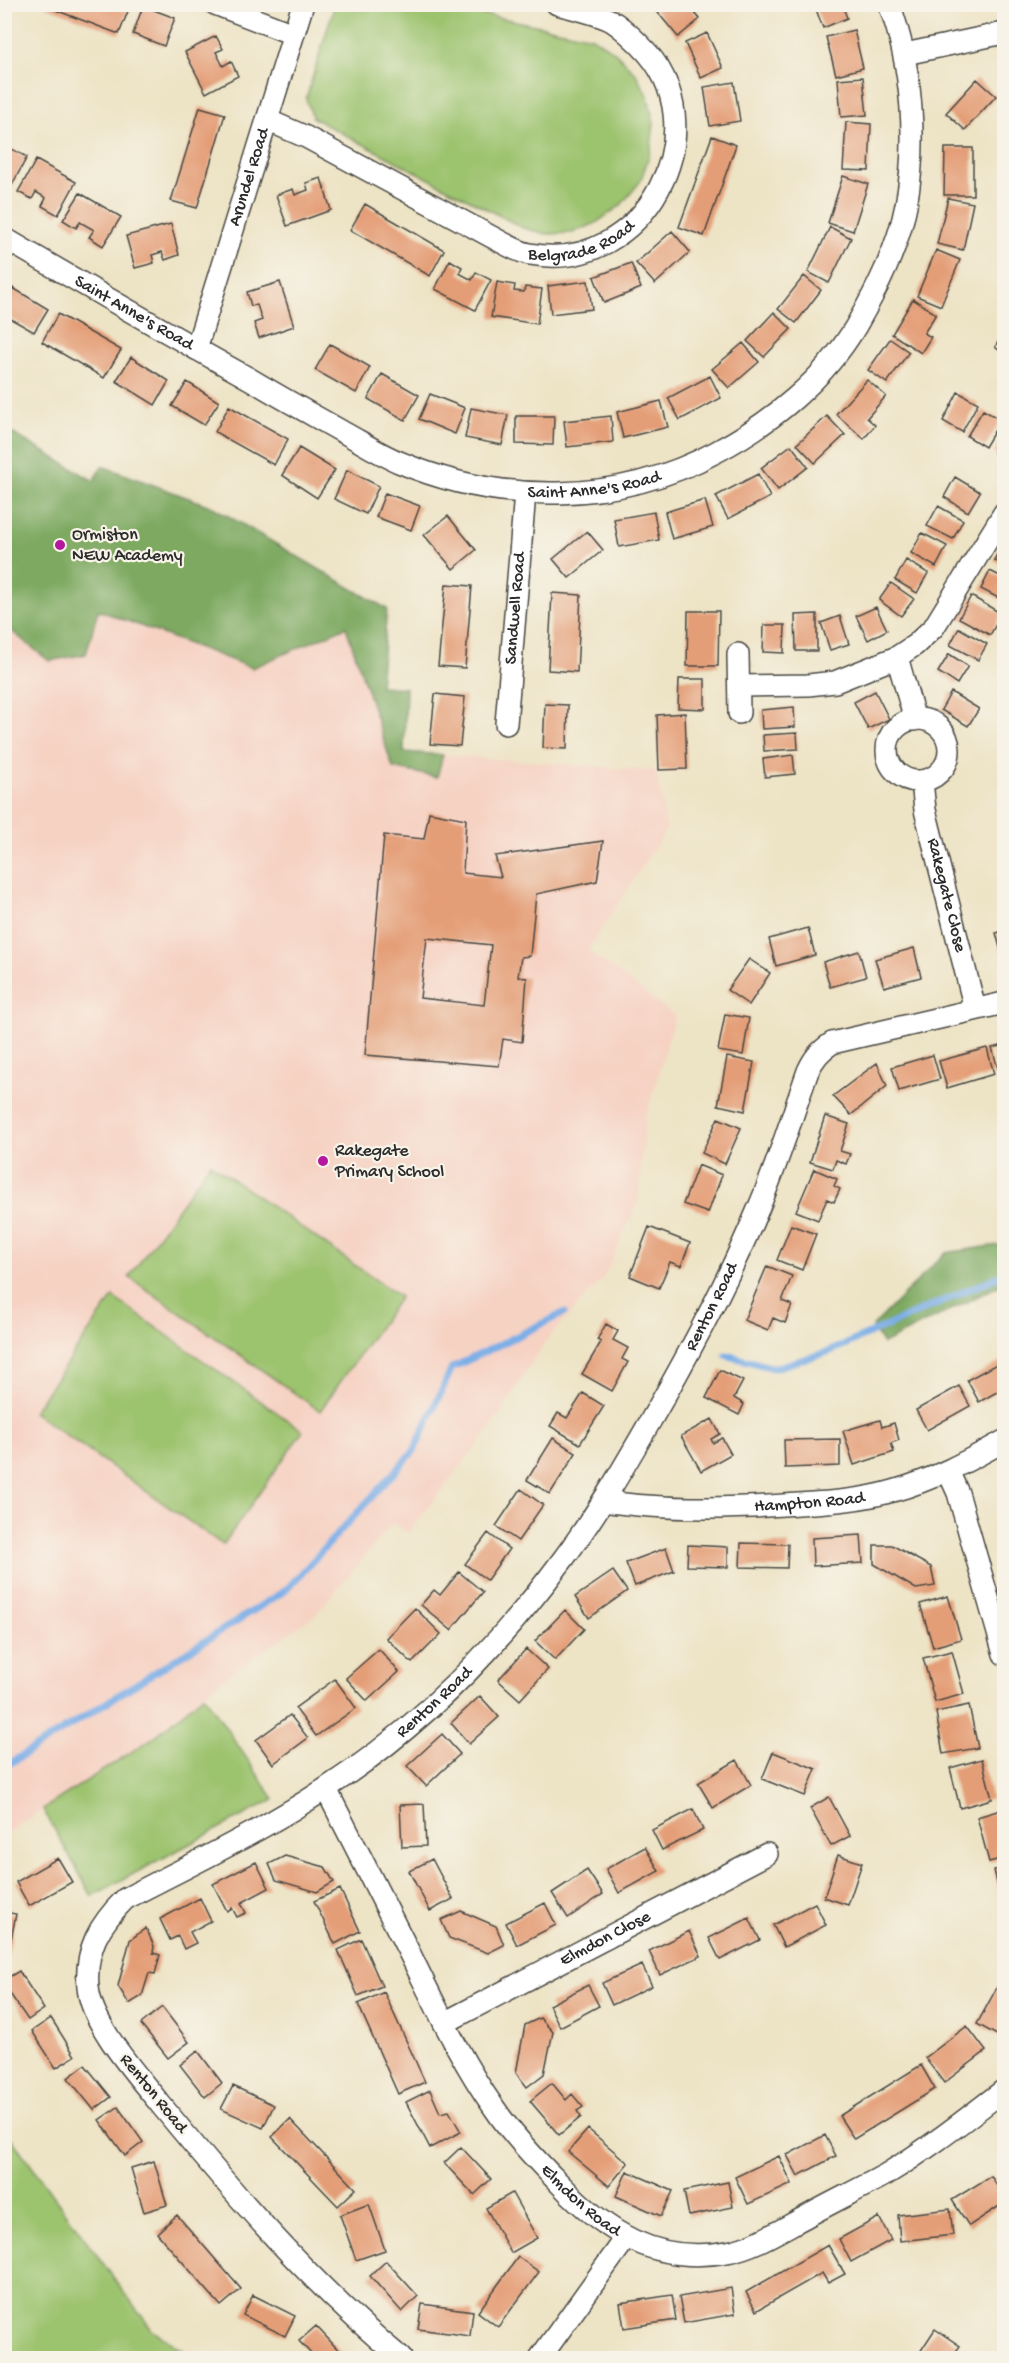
<svg xmlns="http://www.w3.org/2000/svg" width="1009" height="2363" viewBox="0 0 1009 2363" font-family="'Gochi Hand',sans-serif">
<style>
.built{fill:#f6d2c3}
.green{fill:#9cc36e;stroke:#64774c;stroke-width:1.5}
.forest{fill:#7da961;stroke:#546a46;stroke-width:1.5}
.lines{fill:none;stroke-linecap:round;stroke-linejoin:round}
.stream{stroke:#7baee7;stroke-width:7}
.building{fill:#e49e77;fill-rule:evenodd}
.minor-casing{stroke:#484742;stroke-width:24}
.minor{stroke:#fff;stroke-width:21}
.poi-dot{fill:#b5179e;stroke:#f7f3e8;stroke-width:2}
.labels{text-anchor:middle;dominant-baseline:central;stroke-width:4.5;stroke-linejoin:round;paint-order:stroke}
.street-label{font-size:18px;fill:#2b2b2b;stroke:#f7f3e8}
.poi-label{font-size:18px;fill:#2b2b2b;stroke:#f7f3e8;text-anchor:start}
</style>
<rect width="100%" height="100%" fill="#f7f3e8"/>
<filter id="ink" filterUnits="userSpaceOnUse"><feTurbulence type="fractalNoise" baseFrequency=".0167" numOctaves="2"/><feDisplacementMap in="SourceGraphic" scale="12" xChannelSelector="R" yChannelSelector="G"/><feConvolveMatrix kernelMatrix="1 2 1 2 8 2 1 2 1" color-interpolation-filters="sRGB"/></filter>
<filter id="wash" filterUnits="userSpaceOnUse"><feTurbulence type="fractalNoise" baseFrequency=".008" numOctaves="4" result="noise"/><feDisplacementMap in="SourceGraphic" scale="24" xChannelSelector="R" yChannelSelector="G"/><feGaussianBlur stdDeviation="1.35" result="paint"/><feColorMatrix in="noise" values="0 0 0 0 0 0 0 0 0 0 0 0 0 0 0 0 0 1.4 0 .05"/><feComposite in="paint" operator="in"/></filter>
<g filter="url(#wash)">
<rect width="100%" height="100%" fill="#ede3c5"/>
<path class="built" d="M5,429l89,52 8,-15 111,41 174,102 -7,77 26,2 -2,64 252,19 11,58 -79,121 87,66 -30,104 -7,82 -34,75 -59,65 -57,90 -80,101 -15,-10 -77,91 -100,70 -63,54 -148,96z"/>
<path class="green" d="M335,4l104,1 153,32 24,16 20,21 12,23 6,27 -4,29 -10,29 -19,23 -25,18 -24,10 -25,1 -24,-6 -210,-110 -7,-19z
M210,1163l190,134 -80,114 -191,-134z
M113,1297l190,134 -80,114 -190,-133z
M204,1695l70,104 -182,97 -49,-87 110,-71z
M11,2138l141,192 42,28h-185l-5,-5v-208z"/>
<path class="forest" d="M5,429l89,52 8,-15 111,41 174,102 -7,77 26,2 -2,64 39,3 -6,22 -44,-9 -47,-141 -94,41 -154,-58 -12,44 -37,7 -44,-35z
M1004,1244v39l-121,61 -11,-17 73,-74z"/>
<g class="lines">
<path class="stream" d="M726,1355l48,13 54,-16 176,-78
M4,1767l282,-177 128,-139 38,-83 112,-55"/>
</g>
<g id="blocks">
<path class="building" d="M126,4l4,2 -11,28 -77,-29z
M658,4h29l13,15 -22,18 -24,-29z
M814,4h28l5,14 -24,10z
M143,6l32,12 -11,28 -31,-12z
M854,30l9,38 -27,7 -10,-38z
M707,33l16,35 -22,10 -16,-35z
M216,36l7,13 -7,3 7,14 8,-5 7,15 -32,17 -21,-41z
M1004,65v22l-5,-21z
M863,77l4,38 -26,2 -3,-38z
M977,79l19,17 -31,34 -19,-17z
M734,82l6,39 -30,5 -6,-39z
M200,107l25,7 -28,94 -26,-7z
M846,122l25,2 -2,47 -26,-1z
M712,136l24,9 -32,91 -25,-9z
M4,145l23,12 -15,28 -8,-4z
M945,148h28v47h-29z
M36,160l40,22 -18,33 -16,-9 4,-8 -10,-6 -4,7 -14,-7z
M843,176l25,8 -15,47 -25,-8z
M321,178l10,32 -44,16 -11,-31 17,-6 2,6 13,-5 -2,-7z
M80,193l41,24 -18,29 -14,-9 5,-7 -14,-8 -4,6 -13,-8z
M948,198l25,5 -10,47 -26,-6z
M365,204l79,46 -14,26 -80,-46z
M171,224l8,31 -14,5 -3,-8 -10,3 2,8 -19,5 -9,-32z
M830,227l21,11 -22,45 -21,-11z
M672,231l18,21 -35,32 -19,-21z
M936,250l24,10 -19,46 -24,-10z
M450,260l12,7 -3,6 13,7 4,-8 15,8 -16,30 -40,-21z
M631,263l10,25 -37,15 -10,-26z
M804,276l17,14 -25,33 -18,-14z
M588,281l4,28 -41,5 -3,-28z
M280,282l14,44 -35,12 -5,-15 8,-3 -5,-15 -6,1 -4,-14z
M497,282l18,3 -1,6 10,1 1,-5 17,2 -5,35 -46,-7z
M13,288l35,21 -14,23 -30,-17v-13z
M913,299l23,15 -12,19 7,4 -10,16 -29,-19z
M774,312l17,17 -27,28 -17,-16z
M58,314l63,36 -17,28 -62,-36z
M1004,332v22l-9,-7z
M890,339l19,13 -22,31 -19,-13z
M743,343l16,19 -30,26 -17,-19z
M330,344l40,23 -14,26 -41,-23z
M131,357l38,24 -14,24 -39,-24z
M382,374l37,21 -14,25 -37,-21z
M710,376l11,22 -41,22 -12,-22z
M867,380l19,16 -19,22 8,7 -11,14 -28,-25z
M187,382l32,20 -15,23 -32,-19z
M958,392l20,11 -16,29 -19,-11z
M430,394l35,14 -10,26 -36,-15z
M661,401l7,26 -45,11 -6,-26z
M229,406l59,33 -14,26 -59,-33z
M471,408l37,7 -6,30 -37,-7z
M983,410l18,10 -16,27 -18,-11z
M516,416h38l-1,29 -37,-1z
M611,416l2,26 -46,5 -3,-26z
M827,416l18,19 -30,28 -18,-19z
M1004,435v25l-10,-7z
M791,445l17,22 -30,23 -17,-22z
M299,448l36,22 -18,28 -35,-23z
M347,470l32,16 -13,28 -32,-15z
M758,474l12,23 -42,22 -12,-23z
M955,477l25,15 -12,20 -24,-15z
M385,493l35,13 -9,24 -35,-13z
M705,500l8,27 -41,12 -7,-27z
M938,506l25,14 -10,19 -26,-13z
M654,512l5,28 -40,7 -5,-28z
M448,516l28,34 -23,19 -29,-34z
M587,531l16,19 -34,28 -16,-19z
M922,533l25,13 -11,21 -25,-14z
M1002,545l2,1v20l-10,-6z
M906,560l22,13 -11,20 -22,-13z
M990,571l14,7v23l-23,-12z
M891,583l23,16 -13,17 -22,-16z
M446,584l26,2 -7,82 -27,-2z
M552,593l29,2 -4,77 -29,-2z
M971,596l31,18 -12,21 -31,-17z
M876,607l11,23 -19,10 -12,-24z
M688,611h31l-1,55h-31z
M817,614v37h-21l-1,-36z
M840,616l9,28 -19,6 -9,-27z
M764,625h21l-1,28 -21,-1z
M959,628l28,16 -9,16 -28,-15z
M949,654l19,12 -11,18 -19,-12z
M679,679h26v30l-27,-1z
M875,691l14,28 -21,10 -14,-27z
M951,692l28,17 -11,17 -27,-16z
M435,694l30,3 -5,49 -30,-2z
M545,704l23,1 -1,44 -24,-1z
M794,707l1,20 -33,2 -1,-19z
M685,713l2,56 -28,1 -2,-55z
M797,733l1,16 -34,2 -1,-16z
M793,755l2,19 -30,3 -2,-18z
M429,812l37,7 -3,54 38,4 -6,-21 108,-15 -6,40 -61,13 -6,62 -9,1 -3,20 9,1 -5,64 -19,-3 -4,27 -134,-11 19,-220 40,4zM427,938l64,7 -7,60 -64,-7z
M808,928l7,27 -39,11 -7,-27z
M1004,931v31l-8,-29z
M914,948l7,29 -37,10 -9,-28z
M859,951l7,26 -36,10 -7,-25z
M749,959l21,14 -21,32 -22,-15z
M725,1014l24,4 -6,37 -25,-4z
M1004,1045v26l-5,1 -7,-24z
M987,1048l7,26 -47,14 -8,-27z
M933,1055l7,24 -41,12 -7,-24z
M727,1057l27,5 -9,49 -27,-6z
M877,1063l10,23 -36,29 -18,-19z
M825,1116l24,8 -9,27 10,3 -4,10 -10,-4 -3,9 -23,-7z
M718,1118l23,10 -16,36 -23,-11z
M698,1165l24,10 -14,38 -25,-9z
M814,1169l23,10 -3,7 6,3 -6,13 -7,-3 -9,21 -22,-9z
M791,1225l25,9 -14,36 -25,-10z
M649,1227l41,16 -9,23 -11,-4 -11,26 -29,-12z
M767,1266l25,10 -10,25 10,4 -7,18 -12,-5 -5,12 -24,-10z
M606,1324l12,7 -5,9 15,8 -6,11 6,3 -16,29 -30,-17 19,-32 -4,-2z
M1004,1360v28l-25,14 -12,-22z
M720,1370l23,11 -9,17 10,6 -5,11 -33,-17z
M959,1386l11,20 -43,24 -11,-20z
M583,1393l21,13 -24,38 -30,-18 8,-13 9,5z
M712,1419l8,15 -9,5 2,4 9,-5 9,16 -30,17 -20,-35z
M880,1420l2,7 12,-4 5,17 -8,3 3,9 -40,13 -11,-34z
M553,1438l23,15 -26,41 -23,-14z
M840,1439v27l-55,2 -1,-28z
M521,1489l22,16 -25,36 -22,-15z
M488,1533l21,16 -22,31 -22,-16z
M861,1535l2,28 -50,3 -1,-28z
M741,1543l47,1 -1,24 -47,-1z
M688,1545l40,2v20l-41,-1z
M874,1545h18l39,22 4,19 -19,3 -42,-25z
M666,1548l8,23 -39,15 -9,-23z
M613,1571l14,20 -38,27 -14,-21z
M459,1572l24,20 -32,38 -30,-25 13,-15 6,5z
M948,1596l13,43 -28,8 -13,-43z
M415,1608l26,26 -29,29 -26,-25z
M565,1610l19,19 -29,31 -20,-19z
M379,1649l20,23 -32,29 -21,-23z
M526,1649l22,20 -28,31 -22,-20z
M952,1651l12,43 -29,8 -12,-44z
M335,1679l21,29 -40,28 -21,-28z
M480,1696l19,21 -30,27 -18,-21z
M969,1705l9,43 -35,6 -7,-42z
M290,1715l18,23 -35,26 -17,-24z
M442,1734l18,20 -34,32 -19,-20z
M773,1752l43,17 -11,27 -43,-17z
M982,1759l10,40 -32,9 -10,-40z
M737,1760l14,25 -38,23 -15,-25z
M829,1797l21,39 -19,10 -21,-38z
M424,1804l2,42 -24,1 -2,-42z
M693,1809l10,21 -41,20 -10,-20z
M1004,1809v49l-15,4 -12,-45z
M645,1847l14,24 -40,22 -13,-24z
M838,1855l24,8 -14,42 -24,-8z
M285,1856l40,11 9,15 -17,10 -41,-12 -7,-16z
M58,1858l14,24 -43,24 -13,-24z
M432,1859l21,40 -23,12 -21,-40z
M256,1862l13,26 -28,15 5,10 -9,4 -5,-9 -5,3 -14,-27z
M1004,1868v45l-10,-43z
M587,1870l16,24 -35,24 -16,-25z
M340,1889l20,42 -25,13 -21,-43z
M200,1898l11,23 -21,11 6,11 -12,6 -6,-13 -8,4 -10,-21z
M545,1903l11,22 -39,20 -11,-22z
M815,1903l11,22 -42,22 -11,-22z
M461,1911l35,15 8,19 -16,8 -39,-15 -8,-18z
M4,1912l12,2 -9,46h-3z
M749,1918l11,22 -40,20 -11,-22z
M146,1928l8,18 -1,7 7,2 -5,19 -6,-1 -7,23 -13,8 -11,-18 12,-46z
M689,1931l12,25 -41,19 -11,-24z
M361,1939l21,47 -24,10 -20,-46z
M642,1965l10,21 -40,19 -10,-22z
M19,1971l25,38 -16,11 -24,-35v-5z
M1000,1982l4,2v55l-27,-15z
M588,1985l11,21 -39,21 -11,-22z
M384,1992l41,90 -27,12 -40,-90z
M162,2007l27,35 -21,16 -27,-34z
M51,2018l24,38 -19,12 -24,-37z
M540,2018l13,14 -9,42 -17,13 -11,-14 9,-48z
M967,2026l19,25 -42,32 -19,-25z
M198,2051l24,32 -17,14 -25,-32z
M85,2065l26,32 -17,13 -26,-32z
M921,2065l14,24 -81,50 -15,-23z
M552,2083l14,17 6,-6 11,13 -6,4 4,6 -22,18 -29,-34z
M233,2086l41,19 -11,23 -42,-19z
M430,2090l10,23 9,-2 12,21 -31,16 -24,-46z
M118,2107l25,35 -18,14 -26,-36z
M290,2119l66,70 -18,17 -66,-69z
M588,2129l40,34 -19,23 -41,-34z
M825,2135l11,21 -38,20 -11,-21z
M461,2147l30,32 -17,16 -30,-32z
M779,2156l13,28 -44,20 -13,-27z
M154,2161l13,44 -23,7 -13,-44z
M627,2171l46,20 -12,25 -45,-20z
M991,2176l13,21v6l-35,23 -17,-26z
M728,2182l5,25 -44,9 -5,-25z
M512,2193l25,45 -26,15 -25,-45z
M369,2204l16,46 -29,10 -16,-45z
M950,2209l3,26 -53,6 -2,-26z
M177,2215l64,74 -20,17 -64,-73z
M879,2217l12,23 -40,22 -12,-23z
M828,2245l17,29 -17,9 -6,-10 -66,38 -10,-19z
M518,2257l21,15 -41,55 -20,-15z
M386,2261l32,35 -16,16 -32,-36z
M731,2288l4,26 -51,9 -5,-26z
M253,2295l42,21 -10,20 -42,-21z
M672,2295l4,25 -52,8 -4,-25z
M422,2304l51,7 -3,25 -52,-7z
M316,2326l30,32h-31l-16,-17z
M935,2329l25,17 -9,12h-35z"/>
</g>
</g>
<g filter="url(#ink)">
<use href="#blocks" fill-opacity="0" stroke="#484742" stroke-width="1.5"/>
<g class="lines">
<defs>
<g id="minor">
<path d="M215,4l78,30"/>
<path d="M905,54l99,-21"/>
<path id="s1" d="M267,120l39,17 199,107c8,4 17,9 25,10 114,22 193,-127 111,-208 -9,-9 -20,-20 -31,-26 -17,-8 -35,-11 -53,-16"/>
<path id="s2" d="M4,238c82,48 163,95 246,141 30,18 61,35 91,52 19,10 38,23 58,31 102,43 219,43 317,-10 55,-29 108,-72 140,-126 21,-37 42,-78 50,-121 12,-63 6,-140 -17,-201"/>
<path id="s3" d="M196,349l107,-345"/>
<path d="M738,654l1,59"/>
<path d="M740,686l68,-1 27,-3 62,-25"/>
<circle cx="918" cy="750" r="31"/>
<path d="M915,720l-18,-63 18,-12 19,-18 70,-114"/>
<path id="s4" d="M506,724l19,-231"/>
<path id="s5" d="M922,781l3,29 50,199"/>
<path d="M948,1471l10,22 46,161"/>
<path id="s6" d="M603,1501c64,10 131,8 195,3 32,-2 64,-4 95,-13 40,-11 75,-30 111,-50"/>
<path id="s7" d="M326,1789c28,54 55,108 82,161 27,54 52,110 87,159 18,27 41,51 64,74 47,49 97,82 168,69 28,-5 55,-23 80,-36 26,-14 52,-27 78,-41 42,-25 81,-56 119,-85"/>
<path id="s8" d="M444,2023l323,-169"/>
<path id="s9" d="M401,2358c-89,-73 -167,-164 -240,-253 -23,-29 -70,-80 -73,-118 -3,-38 11,-62 37,-88 67,-35 137,-68 200,-110 93,-60 174,-143 239,-231 36,-48 65,-100 95,-152 37,-65 71,-130 100,-199 19,-44 33,-91 49,-136 6,-13 12,-20 24,-28l172,-40"/>
<path d="M540,2358l86,-120"/>
</g>
</defs>
<use href="#minor" class="minor-casing"/>
<use href="#minor" class="minor"/>
</g>
</g>
<g class="poi-dot">
<circle cx="60" cy="545" r="6"/>
<circle cx="323" cy="1161" r="6"/>
</g>
<g class="labels">
<g class="street-label">
<text stroke="none"><textPath href="#s3" startOffset="180">Arundel Road</textPath></text>
<text stroke="none"><textPath href="#s1" startOffset="350">Belgrade Road</textPath></text>
<text stroke="none"><textPath href="#s2" startOffset="150">Saint Anne's Road</textPath></text>
<text stroke="none"><textPath href="#s2" startOffset="654">Saint Anne's Road</textPath></text>
<text stroke="none"><textPath href="#s4" startOffset="116">Sandwell Road</textPath></text>
<text stroke="none"><textPath href="#s5" startOffset="117">Rakegate Close</textPath></text>
<text stroke="none"><textPath href="#s9" startOffset="1443">Renton Road</textPath></text>
<text stroke="none"><textPath href="#s6" startOffset="207">Hampton Road</textPath></text>
<text stroke="none"><textPath href="#s9" startOffset="957">Renton Road</textPath></text>
<text stroke="none"><textPath href="#s8" startOffset="182">Elmdon Close</textPath></text>
<text transform="translate(153 2094) rotate(51)">Renton Road</text>
<text stroke="none"><textPath href="#s7" startOffset="488">Elmdon Road</textPath></text>
</g>
<g class="poi-label">
<text x="72" y="535">Ormiston<tspan x="72" dy="21">NEW Academy</tspan></text>
<text x="335" y="1151">Rakegate<tspan x="335" dy="21">Primary School</tspan></text>
</g>
</g>
<rect width="1009" height="2363" fill="none" stroke="#f7f3e8" stroke-width="24"/>
</svg>
